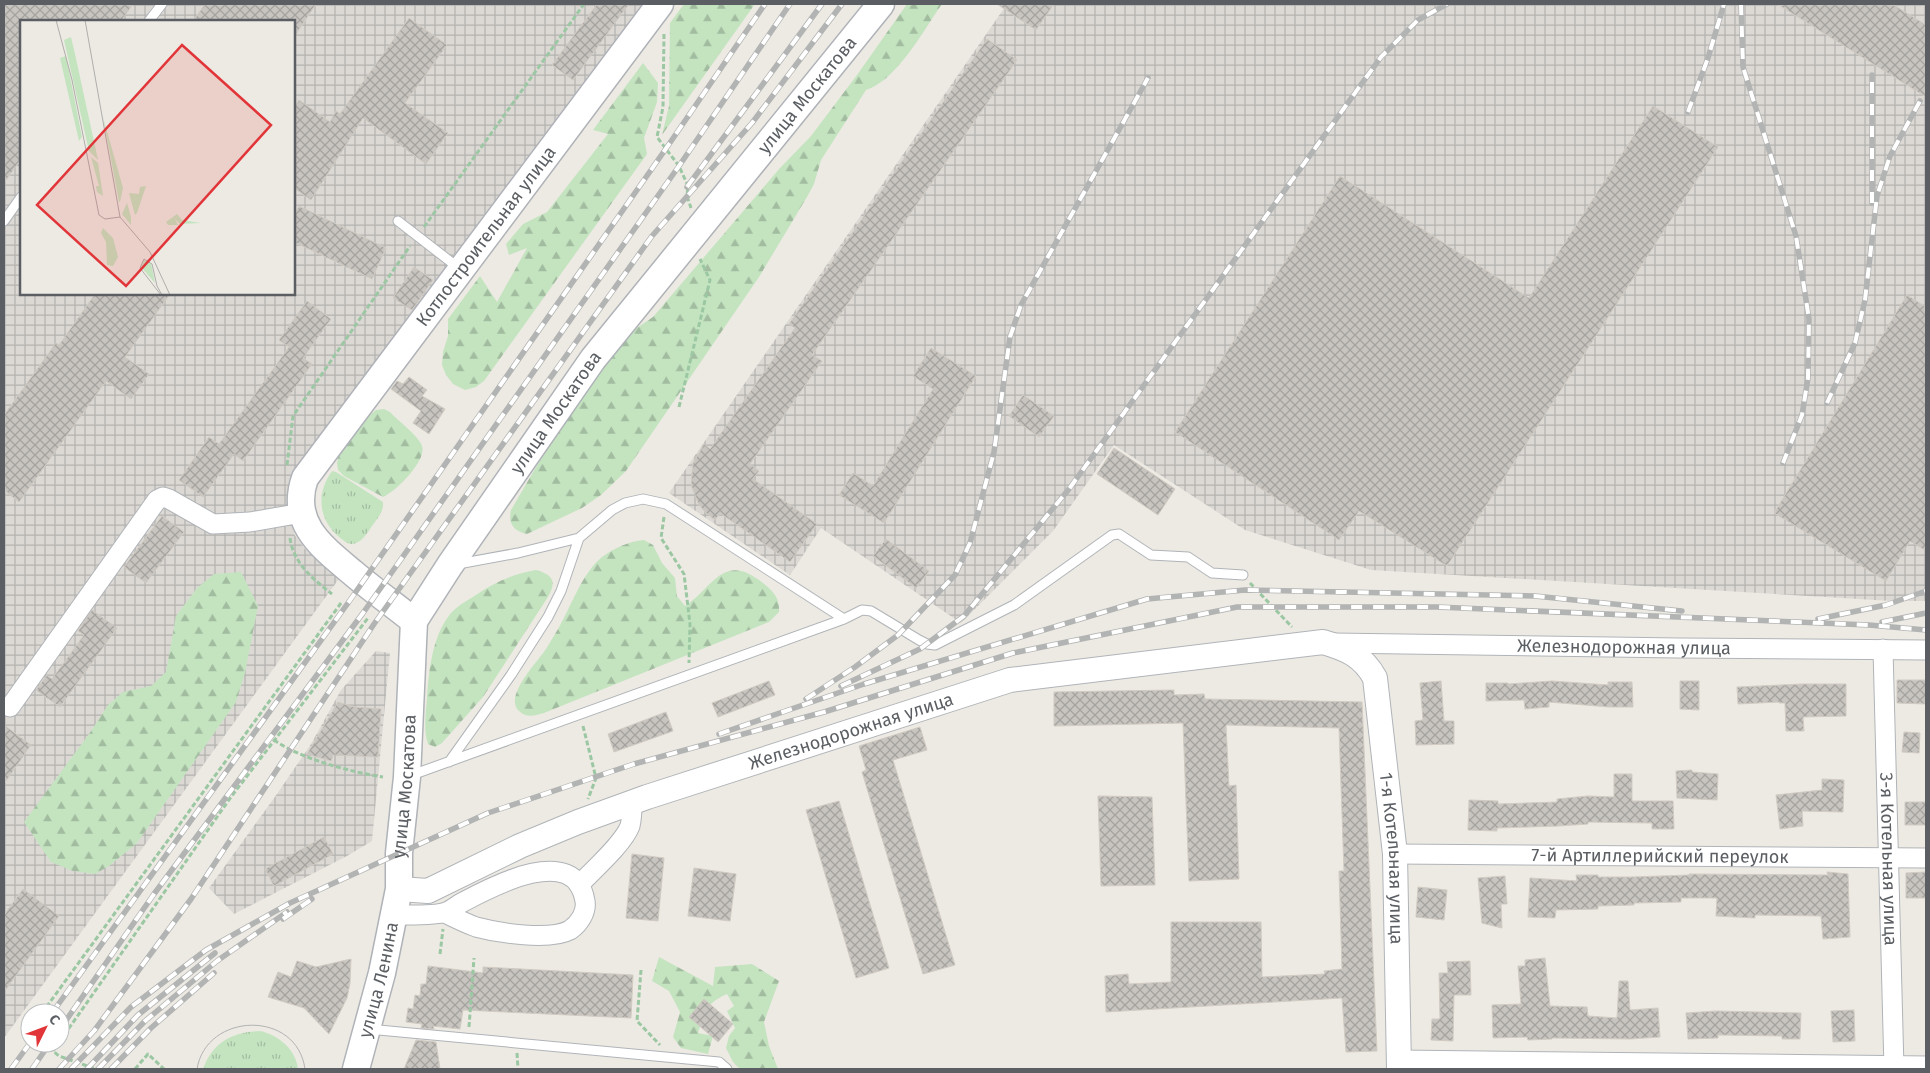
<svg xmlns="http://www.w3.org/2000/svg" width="1930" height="1073" viewBox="0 0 1930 1073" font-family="'Fira Sans',sans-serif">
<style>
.industrial{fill:url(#industrial-grid);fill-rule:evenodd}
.grass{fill:url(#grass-tufts)}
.forest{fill:url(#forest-firs)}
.building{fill:url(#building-cross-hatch);stroke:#d1cbc2}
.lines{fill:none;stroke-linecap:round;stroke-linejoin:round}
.service-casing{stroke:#b0b4b8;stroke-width:11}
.minor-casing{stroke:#b0b4b8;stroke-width:21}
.tertiary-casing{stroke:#b0b4b8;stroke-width:26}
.secondary-casing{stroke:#afb3b8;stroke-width:29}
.path{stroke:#9bc7a3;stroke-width:3;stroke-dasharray:5 2.5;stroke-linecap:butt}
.service{stroke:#fff;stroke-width:9}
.minor{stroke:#fff;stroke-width:19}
.tertiary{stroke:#fff;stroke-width:24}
.secondary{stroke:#fff;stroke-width:26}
.tram{stroke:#b2b3b3;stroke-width:1}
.rail-casing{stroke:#b2b3b3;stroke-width:5.5}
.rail{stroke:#fff;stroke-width:4;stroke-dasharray:11;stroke-linecap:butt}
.labels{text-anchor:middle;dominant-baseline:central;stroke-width:4.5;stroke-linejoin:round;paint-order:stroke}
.street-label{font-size:18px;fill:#5b5f63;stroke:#fff}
.inset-road{fill:none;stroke:#afaeac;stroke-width:1}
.view{fill:#e13539;fill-opacity:0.15;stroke:#e13539;stroke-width:2.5}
.inset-edge{fill:none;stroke:#5b5f63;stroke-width:2.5}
</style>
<defs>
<pattern id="industrial-grid" width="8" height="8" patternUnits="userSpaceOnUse" patternTransform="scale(1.25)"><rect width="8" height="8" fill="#dcd9d5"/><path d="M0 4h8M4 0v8" fill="none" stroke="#b5b3b0"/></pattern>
<pattern id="grass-tufts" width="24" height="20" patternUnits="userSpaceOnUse" patternTransform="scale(1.25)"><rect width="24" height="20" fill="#c4e4c0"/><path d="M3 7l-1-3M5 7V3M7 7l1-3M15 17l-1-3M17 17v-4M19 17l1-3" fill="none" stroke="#a2bca0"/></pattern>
<pattern id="forest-firs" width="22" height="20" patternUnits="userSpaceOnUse" patternTransform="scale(1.25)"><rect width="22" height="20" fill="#c4e4c0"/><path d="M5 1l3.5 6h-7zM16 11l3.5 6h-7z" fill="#a2bca0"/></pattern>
<pattern id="building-cross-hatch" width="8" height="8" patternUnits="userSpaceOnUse" patternTransform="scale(1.25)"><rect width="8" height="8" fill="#c8c5c0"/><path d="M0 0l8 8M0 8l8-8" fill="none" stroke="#a5a3a0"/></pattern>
</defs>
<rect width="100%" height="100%" fill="#edeae3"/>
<path class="industrial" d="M4,4h640l-352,474 2,56 11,15 36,27 -337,462zM21,21h273v273h-273z
M1007,4h919v597h-34l-521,-31 -126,-40 -131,-85 -61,86 -92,92 -140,-95 -31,47 -121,-82z
M376,651l14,2 -18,188 -25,15 -113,58 -25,-26 68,-94 34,-50 30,-54z"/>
<path class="grass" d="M332,471l4,1 47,30c1,10 -6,17 -11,24 -5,7 -10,17 -20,18 -5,0 -9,-4 -13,-7 -21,-18 -23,-44 -7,-66z
M260,1031c18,4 36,18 38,38h-95c10,-27 29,-37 57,-38z"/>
<path class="forest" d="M684,4h71l-93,131 7,-29 1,-83z
M907,4h35c-19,27 -45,76 -76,86l-45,70 -7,24 -7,13 -48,80 -133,194 -25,24 -19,13 -55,26c-14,-3 -19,-11 -16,-24l56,-96 61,-80 25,-17 127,-149 31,-32 46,-61z
M643,63l15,20 -1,19 -13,36 3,16 -163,227 -8,6 -11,3 -12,-6 -7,-9 -4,-10 1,-13 5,-16v-17l32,-43 17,26 30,-54 -18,7 -3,-11 17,-20 24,-12 61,-78 -15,-4z
M384,409l6,3c8,9 29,24 32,34 5,15 -27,46 -39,51l-39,-21 -6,-6 -1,-7 2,-9 31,-39 6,-5z
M644,540l9,5 9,18 13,15 2,18 8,10c29,-19 38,-55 78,-23 10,8 17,15 16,29l-10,10 -225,91c-10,3 -18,5 -25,-2 -16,-14 19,-50 27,-62 4,-7 8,-13 12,-20 13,-22 24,-56 44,-72 12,-9 28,-16 42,-17z
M536,570c17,5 21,11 12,27l-65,100 -41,46 -7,4 -7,-3c-5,-14 -2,-31 -1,-46 2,-28 5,-62 24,-85 6,-7 17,-13 25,-18 19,-13 37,-21 60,-25z
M241,572l17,34 -13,67 -9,29 -99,141 -28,23 -14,8 -22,-3 -22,-9 -27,-40 65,-88 19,-29 15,-13 28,-6 15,-14 10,-56 21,-28 17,-14z
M659,957l54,29 2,-19 37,-3 27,17 -15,41 5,24 9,23h-38l-7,-7 -7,-14 3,-12 6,-8 -8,-17 7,-5 -7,-12c-21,9 -22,18 -29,39l15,3 -5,18 -27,-6 -8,-11 7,-25 -11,-21 -17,-10z"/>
<path class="building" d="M4,4h129l-12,17h-100v138l-17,24z
M205,4h111l-22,33v-16h-101z
M597,4h32l-56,76 -21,-15z
M997,4h57l-18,26z
M1777,4h115l34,21v72z
M409,18l38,27 -42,58 43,30 -22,31 -63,-46 -52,82 -17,-12v-80l5,-8 31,22 6,-11 4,3z
M987,39l30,21 -205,295 10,6 -72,103 9,7 -6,8 64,45 -27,38 -70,-49 -5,7 -9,-7 -7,-8 -8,-20 2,-22 11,-19 6,5 85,-121 -6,-4z
M1653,106l65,41 -271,419 -88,-55 -20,29 -164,-108 165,-256 189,122z
M299,206l87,42 -14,31 -78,-37v-25z
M414,267l19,13 -21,30 -19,-12z
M95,294h75l-45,63 24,17 -18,25 -25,-18 -87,121 -15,-12v-75l52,-72 3,2z
M1907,295l19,12v244l-16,-10 -24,40 -112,-68z
M307,301l24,18 -28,39 9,6 -69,97 -9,-7 -31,43 -24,-17 30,-43 10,7 70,-97 -10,-7z
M931,348l45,28 -92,147 -45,-28 14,-22 20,13 60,-97 -20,-13z
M409,377l18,13 -5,6 23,13 -16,25 -16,-11 8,-12 -30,-22 6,-8 6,3z
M1023,395l31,21 -15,21 -30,-21z
M1114,448l61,41 -17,26 -61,-41z
M162,516l22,16 -38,51 -22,-16z
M886,539l43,32 -13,17 -43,-32z
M92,610l25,18 -57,79 -24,-17 11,-15 5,4 32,-44 -6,-4z
M1897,680h29v24l-29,-1z
M769,681l6,14 -57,22 -6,-14z
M1441,681l3,40h10v23l-38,1 -1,-24 8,-1 -3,-37z
M1552,681l56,4v-3h24l1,25h-24l-60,-5v5l-24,2 -1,-9 -38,1v-18h22v1z
M1680,681h19v29l-19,-1z
M1802,684h44v32l-43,1 1,14h-18l-1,-28h-6v-1l-41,2 -1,-17z
M1174,690v5l30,-1 1,5 157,3 15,349 -31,1 -4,-54 -236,14 -1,-36 23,-2 1,10 42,-2v-60h90l1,55 63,-3 -1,-3 18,-2 -3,-98h5l-5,-143 -113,-3 3,61 7,-1 3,94 -50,2 -6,-158 -129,3v-34z
M338,702l16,5 27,2 -3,48 -45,-2 -2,6 -24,-7z
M666,712l7,19 -59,21 -6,-18z
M4,725l27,20 -27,39z
M920,727l7,23 -34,10 62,205 -32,9 -61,-202 4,-2 -7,-24z
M1904,732l16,1 -1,20 -17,-1z
M1692,770v2l26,2 -1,26 -40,-2 -1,-27z
M1614,774h18v27h41l1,28h-22v-6l-64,-1v2l-29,2 -62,2v3l-29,-1 1,-30 29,1v3l59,-2v-3l31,-3 26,1z
M1822,779l22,1 -1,32 -41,-1 1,15 -23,3 -4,-34 46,-5z
M1098,796l54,1 3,88 -54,1z
M839,801l50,167 -33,10 -50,-168z
M1905,802h21v23h-21z
M324,837l9,17 -59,32 -9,-17z
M632,854l32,4 -6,63 -32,-3z
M694,868l42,6 -6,47 -42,-5z
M1827,872l21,2 2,63 -27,2 -2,-23 -66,-1v3l-39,-2 1,-18h-36v4l-47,1v2l-36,1v3l-42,1 -1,8 -27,-1 2,-39 47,3 -1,-6h22v2h34l57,-2v-1l139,1z
M1926,872v26h-20v-25z
M1505,876l2,28h-6l1,24 -20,-5 -4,-45z
M1418,887l29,3 -3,30 -28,-3z
M23,889l36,27 -55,76v-77z
M1545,958l5,48 37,1 1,9 29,2 2,-37h9l2,29 28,-2 2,29 -30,2 -78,-1v1l-24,1 -1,-3 -34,1 -1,-33 29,-1 -3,-38h7v-6z
M351,959l-1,24 -3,15 -18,36 -25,-26 -36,-11 10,-25 13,5 6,-16 19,6z
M1470,961l1,34h-17l-1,46 -22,-1 1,-21h8l-1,-46h9l-1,-11z
M428,966l55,7v-6l150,8 -2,43 -168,-8 -3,19 -27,-3 1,3 -13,-1 1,-4 -16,-2 2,-14 5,1 2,-14 5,1 1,-12h5z
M704,999l29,25 -15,18 -29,-25z
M1854,1010l1,31 -22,1 -2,-31z
M1716,1011l85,2 -1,26h-18v-3l-64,-1v3l-30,1 -2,-26z
M416,1040l20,2 4,27h-36z"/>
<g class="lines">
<defs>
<path id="service" d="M149,21l13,-17
M4,221l17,-24
M398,221l62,48
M458,564l60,-11 61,-15 33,-28 13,-7 18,-4 23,5 178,115 18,-9 9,1 48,29 8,4 8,1 79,-40 98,-70 7,-1 32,21 37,2 24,16 31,2
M449,762l62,-87 37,-58 13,-26 18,-53
M409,776l435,-157
M368,1029l351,33 8,7"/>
<g id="minor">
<path id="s1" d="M1333,643l346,5 247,2"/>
<path id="s2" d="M1883,649l11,420"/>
<path d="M10,707l147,-207 6,-3 6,2 44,25 37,-2 52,-9"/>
<path id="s3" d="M1395,854l531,4"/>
<path d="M579,885c14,-15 44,-41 51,-59 2,-8 2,-15 2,-23"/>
<path d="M393,915c13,0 43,1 53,-3 6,-2 11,-7 17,-10 30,-16 112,-60 122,-1 2,11 -6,23 -15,29 -20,11 -72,3 -94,-3 -11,-4 -21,-9 -31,-14"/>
<path d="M1399,1060l527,6"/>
</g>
<g id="tertiary">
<path id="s4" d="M399,889l29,2 92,-45 58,-24 69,-25 363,-117 313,-38c24,7 40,14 52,36l20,176 4,215"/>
</g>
<g id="secondary">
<path id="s5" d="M414,621c-20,-16 -41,-31 -61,-48 -31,-26 -64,-50 -48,-95l355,-474"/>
<path id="s6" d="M356,1069l26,-96 17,-84v-36l8,-76 7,-156 36,-56 143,-206 288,-355"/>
</g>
</defs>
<use href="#service" class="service-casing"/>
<use href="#minor" class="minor-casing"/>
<use href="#tertiary" class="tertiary-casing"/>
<use href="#secondary" class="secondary-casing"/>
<path class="path" d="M664,34l-1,73 -6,30 22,29 9,20 -1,10 4,12
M424,227l160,-223
M679,407l31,-127 -10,-21
M287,465l6,-49 117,-170
M664,517l-3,21 23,36 6,50 -1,39
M290,538c3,25 24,42 42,56
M1250,583l42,44
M583,726l13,52 -8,21
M274,740c27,19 77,32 109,37
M440,954l3,-25
M641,970l-4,51 23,24
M42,1013l299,-410
M469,1027l5,-69
M23,1029l7,5
M60,1041l171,-244 137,-179
M43,1043l16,13 37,13
M53,1051l5,-8
M517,1053l1,16
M135,1069l13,-15 16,15"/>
<use href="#service" class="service"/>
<use href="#minor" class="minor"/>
<use href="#tertiary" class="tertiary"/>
<use href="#secondary" class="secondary"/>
<path class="tram" d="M197,1069c9,-57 100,-60 108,0"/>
<defs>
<path id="rail" d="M1741,4l2,63 53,169 13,83 -1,59 -6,37 -19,48
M1688,112l20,-54 16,-54
M687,187l135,-183
M1872,203v-128
M1827,403l28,-60 10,-43 12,-104 13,-40 30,-55
M1818,619l68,-14 40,-14
M1882,622l44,-9
M841,686l79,-37 44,-33 105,-127 312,-432 37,-37 29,-16
M806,699l49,-32 43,-32 57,-60 15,-32 24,-91 16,-115 11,-32 127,-227
M719,734l145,-50 283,-85 98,-9 290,6 147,15
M283,919l29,-20
M52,1013l296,-410 317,-453 100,-146
M60,1029l94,-135 209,-281 316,-447 111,-162
M11,1069l19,-26
M32,1069l18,-26
M59,1069l35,-38 97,-132 183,-275 278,-388 100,-113 90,-119
M71,1069l60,-62 75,-57 84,-47 198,-90 146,-49 190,-52 189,-59 224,-46h200l432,18 57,5
M87,1069l51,-54 77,-62
M98,1069l47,-48 72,-60 70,-49
M111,1069l40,-41 63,-55"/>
</defs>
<use href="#rail" class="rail-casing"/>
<use href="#rail" class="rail"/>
</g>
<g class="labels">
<g class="street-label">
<text stroke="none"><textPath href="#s6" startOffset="1111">улица Москатова</textPath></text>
<text stroke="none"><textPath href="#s5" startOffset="495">Котлостроительная улица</textPath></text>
<text stroke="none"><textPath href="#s6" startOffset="706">улица Москатова</textPath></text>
<text stroke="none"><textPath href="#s1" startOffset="291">Железнодорожная улица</textPath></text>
<text stroke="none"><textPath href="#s4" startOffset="482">Железнодорожная улица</textPath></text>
<text stroke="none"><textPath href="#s6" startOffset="288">улица Москатова</textPath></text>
<text stroke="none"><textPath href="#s3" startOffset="265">7-й Артиллерийский переулок</textPath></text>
<text stroke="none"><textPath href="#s4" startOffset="1211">1-я Котельная улица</textPath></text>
<text stroke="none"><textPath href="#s2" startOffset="210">3-я Котельная улица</textPath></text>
<text stroke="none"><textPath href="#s6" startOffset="92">улица Ленина</textPath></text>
</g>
</g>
<g transform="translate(20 20)">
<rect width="275" height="275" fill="#edeae3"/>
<path d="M124,240l7,3 4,20 -14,-16z" fill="#c4e4c0"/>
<path d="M51,17l4,17 23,106 -9,-9 -25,-111zM46,36l16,81 -3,4 -19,-83zM83,97l20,71 -3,14h-1zM71,137l7,6 5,33 -6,-4 -1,-6h3zM126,166l-9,27 -2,2 -6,-22 10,1 1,-7zM107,183l4,14v8l-9,-11zM157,194l5,6 19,3 -21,1 -5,-5 3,6h-10l-2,-3zM83,208l10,10 5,19 -5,9 -6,-1 -1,-23 -5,-9z" fill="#c4e4c0"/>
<path class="inset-road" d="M36,0l16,60 27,135 6,4 15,-2M65,0l35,197 30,35 20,43M141,275l-21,-27 4,-9 8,5 5,22 5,9"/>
<path class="view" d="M162,25l89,80 -145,161 -89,-81z"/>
<rect width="275" height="275" class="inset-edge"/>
</g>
<rect width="1930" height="1073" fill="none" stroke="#5b5f63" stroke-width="10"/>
<g transform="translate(45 1028) rotate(48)"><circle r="24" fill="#ffffff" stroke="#bdbfc1"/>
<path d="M0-4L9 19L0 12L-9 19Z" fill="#e13539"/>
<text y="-8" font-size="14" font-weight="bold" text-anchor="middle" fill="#5b5f63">С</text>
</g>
</svg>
